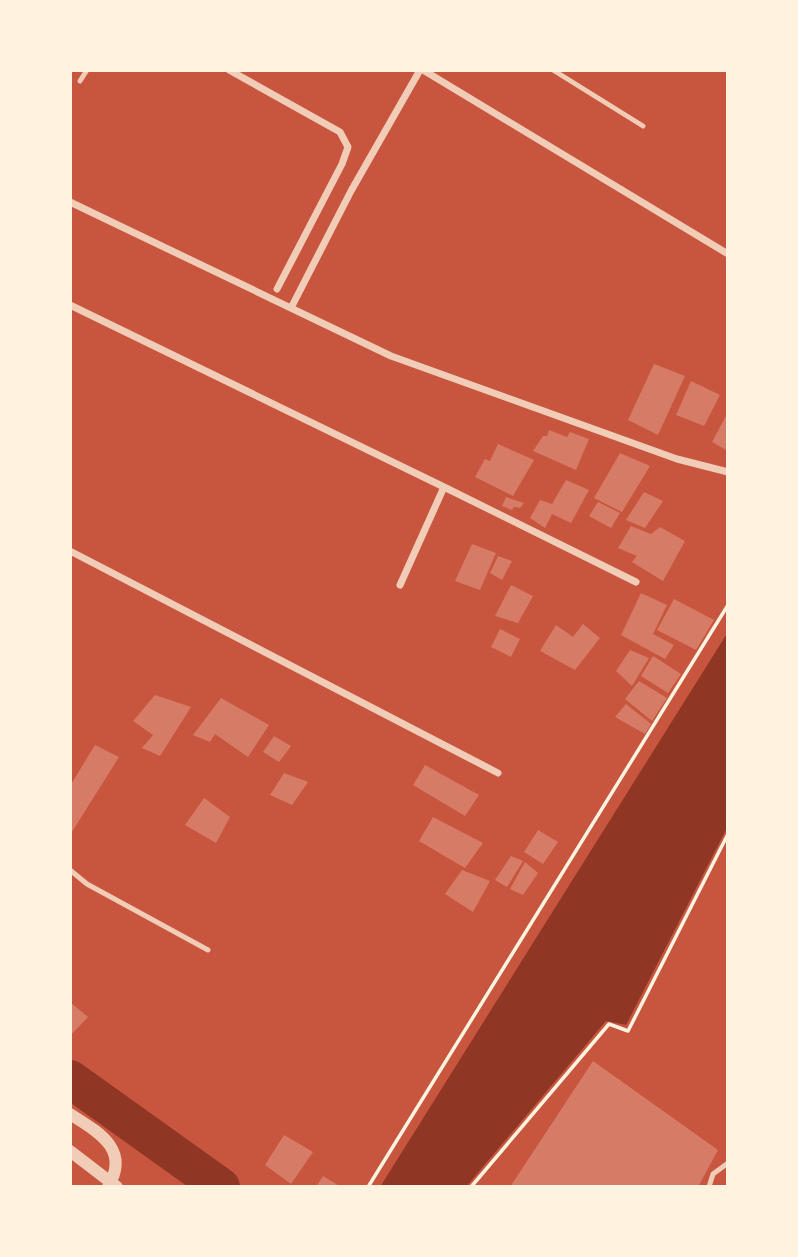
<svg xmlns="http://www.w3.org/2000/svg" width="798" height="1257" viewBox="0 0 798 1257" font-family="Rubik,sans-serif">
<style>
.water{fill:#8f3625}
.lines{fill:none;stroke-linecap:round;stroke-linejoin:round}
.river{stroke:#8f3625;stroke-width:38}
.building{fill:#d67c66}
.path{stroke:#fff3e0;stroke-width:3.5}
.service{stroke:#f1ccb7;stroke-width:5}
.minor{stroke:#f1ccb7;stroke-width:7}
.tertiary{stroke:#f1ccb7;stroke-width:12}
</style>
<rect width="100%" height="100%" fill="#c8553d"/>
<path class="water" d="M728,632v194l-102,199 -20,-4 -140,166h-86z"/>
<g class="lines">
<path class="river" d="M70,1079l151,108"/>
</g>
<path class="building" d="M654,364l31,12 -27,59 -30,-15z
M691,381l29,14 -16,31 -28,-11z
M728,412v39l-16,-9z
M549,430l18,7 3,-5 19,7 -13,31 -43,-19 10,-15h4z
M498,444l36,16 -21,36 -38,-19 10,-18 5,2z
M620,453l30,13 -28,46 -28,-14z
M566,480l23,10 -18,33 -19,-9 -7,14 -15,-10 10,-18 12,4z
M644,492l19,9 -18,27 -19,-8z
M506,497l18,6 -4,5 -6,-1 -2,3 -10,-4z
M598,502l22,11 -9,15 -22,-12z
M631,526l20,8 9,-7 25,14 -22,40 -31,-19 5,-6 -19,-8z
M472,544l24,9 -16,37 -25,-9z
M498,556l14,5 -10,19 -12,-7z
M511,585l22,11 -15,27 -23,-7z
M641,593l26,12 -14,29 21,11 -9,14 -44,-24z
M674,599l40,21 -18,30 -39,-20z
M583,624l17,14 -25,32 -35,-19 16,-26 17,12z
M500,629l20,10 -9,18 -20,-10z
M630,650l19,8 -17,28 -16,-15z
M653,656l28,18 -13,19 -27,-17z
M639,681l28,17 -15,23 -27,-22z
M155,695l36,12 -31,49 -18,-8 11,-13 -20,-14z
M221,698l48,27 -21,32 -33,-23 -5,8 -17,-7z
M626,704l25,20 -6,10 -30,-17z
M274,736l17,10 -12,16 -16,-10z
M95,745l24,12 -49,78v-49z
M425,765l54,30 -14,21 -52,-31z
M284,773l24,9 -16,23 -22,-10z
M204,798l26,19 -14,26 -31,-18z
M433,817l50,26 -18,25 -46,-27z
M538,830l20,12 -15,22 -19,-12z
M511,856l12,5 -16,26 -12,-7z
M525,862l13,11 -15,22 -13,-6z
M462,870l28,11 -17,31 -28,-18z
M70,1002l18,15 -18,19z
M593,1061l125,89 -20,37h-188z
M284,1135l29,17 -22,32 -26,-19z
M323,1176l18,11h-25z"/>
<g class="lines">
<path class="path" d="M368,1187l360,-582
M471,1187l138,-163 19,7 100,-197"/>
<path class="service" d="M553,70l90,56
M80,81l7,-11
M70,870l17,14 121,66
M709,1187l4,-13 15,-11"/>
<path class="minor" d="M229,70l111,62 8,15 -6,17 -65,125
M423,70l305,184
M70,202l321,154 286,103 51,13
M70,305l374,182 -44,98
M291,308l60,-117 69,-121
M444,487l192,95
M70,551l428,222"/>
<path class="tertiary" d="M70,1114c28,18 61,35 38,73
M70,1151l47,36"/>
</g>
<rect width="798" height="1257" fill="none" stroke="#fff3e0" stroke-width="144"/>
</svg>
